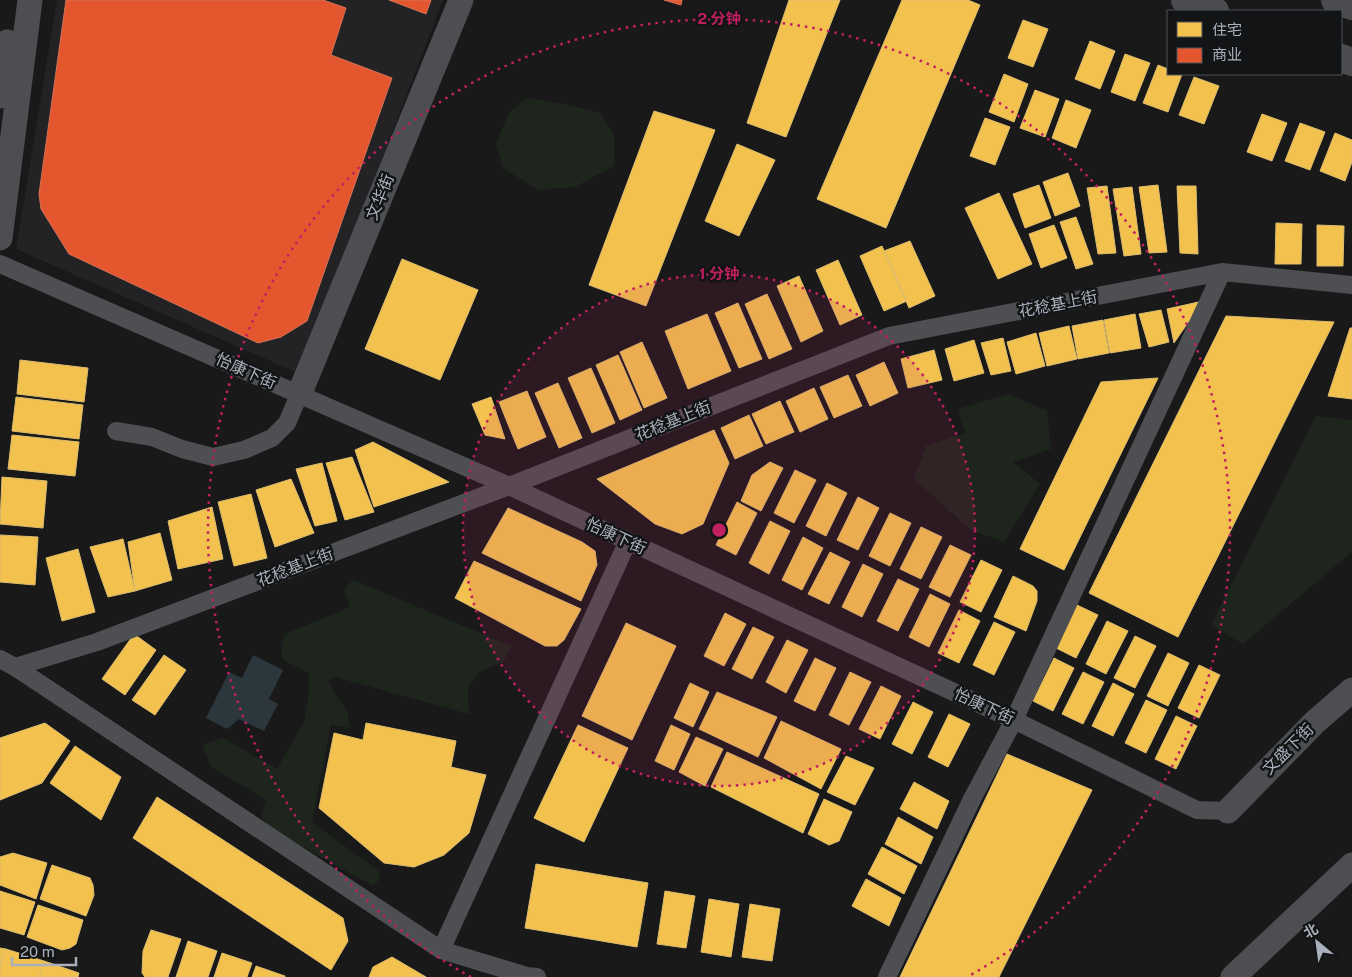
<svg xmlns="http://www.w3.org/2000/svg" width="1352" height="977" viewBox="0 0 1352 977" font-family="'Public Sans','Noto Sans SC',sans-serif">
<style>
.built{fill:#232326}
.green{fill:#1d251d}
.water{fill:#2b373d}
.homes{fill:#f2c14e;stroke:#dcbc6f}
.shops{fill:#e4572e;stroke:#d37259}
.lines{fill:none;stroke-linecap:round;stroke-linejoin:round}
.street{stroke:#4d4f53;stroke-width:18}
.secondary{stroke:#4c4e51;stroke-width:25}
.primary{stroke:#4b4c4f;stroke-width:28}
.ring{fill:none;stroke:#c12060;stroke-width:2.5;stroke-dasharray:2.5 5}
.labels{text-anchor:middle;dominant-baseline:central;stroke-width:5;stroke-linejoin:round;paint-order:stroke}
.street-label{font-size:16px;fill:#aab1bc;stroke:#131416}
.centre{fill:#c12060;stroke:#131416;stroke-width:2.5}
.ring-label{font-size:15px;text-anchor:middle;font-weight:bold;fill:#c12060;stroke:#131416;stroke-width:5;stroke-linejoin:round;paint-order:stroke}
</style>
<rect width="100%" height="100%" fill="#19191a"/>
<path class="built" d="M57,0h386l-143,374 -284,-125z"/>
<path class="green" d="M527,98l32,5 42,10 13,22v31l-39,21 -37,3 -35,-22 -7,-24 13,-32z
M1008,394l39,17 4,38 -38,13 27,22 -36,58 -33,-12 -57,-51 12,-33 39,-13 -7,-24z
M1316,416l36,4v132l-109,92 -32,-19z
M353,580l159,66 -9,16 -24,10 -11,15 1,27 -134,-37 -6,4 6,13 12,16 3,18 -19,-3 -19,97 68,50 -2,9 -5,5 -97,-54 -15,-15 5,-17 -55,-33 -9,-22 21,-7 54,31 27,-47 5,-28v-20l-27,-15v-13l3,-12 65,-27 -6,-18z"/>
<path class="water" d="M253,655l30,15 -14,29 9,5 -14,27 -25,-12 -12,10 -21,-11 23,-46 13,6z"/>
<path class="homes" d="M789,0h51l-54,137 -39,-14z
M902,0h66l12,5 -94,223 -69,-29z
M1023,20l25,9 -15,38 -25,-9z
M1090,41l25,10 -15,38 -25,-10z
M1125,54l25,9 -15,38 -24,-9z
M1158,65l10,4v5h14l-14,38 -25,-9z
M1004,74l24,10 -14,38 -25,-10z
M1194,77l25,9 -15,38 -25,-9z
M1035,90l24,9 -14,38 -25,-9z
M1066,100l25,10 -15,38 -24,-10z
M654,111l61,19 -69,176 -57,-21z
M1262,114l25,9 -15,38 -25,-9z
M985,118l25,9 -15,38 -25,-9z
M1300,123l25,9 -15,38 -25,-9z
M1335,133l17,7v22l-7,19 -25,-10z
M737,144l38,16 -36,76 -34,-15z
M1068,173l12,33 -25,10 -12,-34z
M1039,185l12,33 -26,10 -12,-34z
M1158,185l9,67 -18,1 -10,-66z
M1107,186l9,67 -18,1 -11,-66z
M1177,186h19l2,68 -18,-1z
M1132,187l9,67 -17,2 -11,-67z
M999,193l33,71 -34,15 -33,-71z
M1076,217l17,47 -17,5 -16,-47z
M1276,223l26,1 -1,40h-26z
M1054,225l13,33 -26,10 -12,-34z
M1317,225l27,1 -1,40h-26z
M910,241l25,55 -26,12 -25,-57z
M882,246l25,55 -23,10 -24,-55z
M402,259l76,31 -38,90 -75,-31z
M838,260l24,55 -22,10 -24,-55z
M799,276l24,55 -22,11 -24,-56z
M767,294l25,55 -23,10 -24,-55z
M1203,301l-29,42 -7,-34z
M738,303l24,56 -23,9 -24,-55z
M1161,310l8,32 -20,5 -10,-33z
M707,314l24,57 -43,18 -23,-58z
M1135,314l6,34 -31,5 -6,-33z
M1226,316l108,6 -156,315 -89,-44z
M1103,320l6,33 -31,6 -6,-33z
M1069,326l8,33 -30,7 -8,-33z
M1350,328h2v71l-24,-3z
M1036,333l9,33 -29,8 -9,-32z
M1003,338l8,33 -20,4 -10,-32z
M974,340l10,33 -30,8 -9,-32z
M642,342l25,56 -23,10 -24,-56z
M934,350l8,30 -34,8 -7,-29z
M618,355l24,55 -22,10 -24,-55z
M20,360l68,8 -4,34 -67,-8z
M884,362l14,31 -28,13 -14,-31z
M591,368l24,55 -23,10 -24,-55z
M848,375l14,31 -28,12 -14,-31z
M1158,378l-94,192 -44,-21 81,-167z
M558,383l24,55 -23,10 -24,-55z
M814,388l14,31 -28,13 -14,-31z
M527,391l19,46 -28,12 -19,-47z
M16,397l67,8 -4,34 -67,-8z
M491,397l14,42 -20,-4 -13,-31z
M780,401l14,31 -28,12 -14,-30z
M749,415l14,31 -28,13 -14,-31z
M714,430l15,33 -26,61 -21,10 -27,-10 -58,-45z
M12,435l67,7 -4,34 -67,-7z
M373,442l76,40 -75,25 -19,-57z
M352,457l22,55 -29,8 -19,-57z
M770,462l13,6 -22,43 -20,-10 11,-26z
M322,463l15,58 -22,5 -19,-57z
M795,470l21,10 -22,43 -20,-10z
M2,477l45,4 -4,47 -43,-4z
M291,479l23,54 -39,14 -19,-57z
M827,483l20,10 -21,43 -20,-10z
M251,494l16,64 -33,8 -16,-64z
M858,497l21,11 -21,42 -21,-10z
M737,502l20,11 -21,42 -20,-10z
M212,507l11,52 -45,10 -10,-48z
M508,508l74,34 13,9 2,14 -16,36 -99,-48z
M890,513l21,10 -21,43 -21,-10z
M770,521l20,10 -21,43 -20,-11z
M921,527l21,10 -21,42 -21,-10z
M160,533l12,47 -37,11 -7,-49z
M0,535l38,2 -3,48 -35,-3z
M803,537l20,11 -21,42 -20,-10z
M123,539l12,52 -27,6 -18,-50z
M950,545l21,10 -21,42 -21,-10z
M78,549l17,63 -33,9 -16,-63z
M830,552l20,10 -21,42 -21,-10z
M981,560l21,10 -21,42 -21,-10z
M474,561l107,48 -17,31 -7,6h-12l-90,-48z
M863,564l20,10 -21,43 -20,-10z
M1013,576l20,10 4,5v10l-11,30 -32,-14z
M898,579l21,10 -21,42 -21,-10z
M930,594l20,10 -21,43 -20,-10z
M1077,605l21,10 -22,43 -20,-10z
M959,610l21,11 -21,42 -21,-10z
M725,613l21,11 -22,42 -20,-10z
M1107,621l21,10 -22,43 -20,-10z
M994,622l21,10 -21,43 -21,-10z
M626,623l50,23 -44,94 -50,-24z
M753,627l21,10 -22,42 -20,-10z
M134,634l22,16 -31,45 -23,-16z
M1135,636l21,10 -21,42 -21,-10z
M787,640l21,10 -22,43 -20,-11z
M1168,653l21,10 -21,43 -21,-10z
M164,655l22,15 -31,45 -23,-15z
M815,658l21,10 -21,43 -21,-10z
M1054,658l20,10 -21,43 -20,-10z
M1199,665l21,10 -21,43 -21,-10z
M850,672l21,10 -22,43 -20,-10z
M1083,672l21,10 -21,42 -21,-10z
M690,683l19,9 -16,35 -19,-9z
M1113,683l21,11 -21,42 -21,-10z
M881,686l20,10 -21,43 -21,-10z
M717,692l60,25 -19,40 -59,-28z
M1146,700l21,10 -21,43 -21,-10z
M913,702l20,10 -21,42 -20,-10z
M949,714l21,10 -22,43 -20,-10z
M1176,716l21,10 -21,43 -21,-10z
M781,721l60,28 -20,40 -57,-31z
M45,723l25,18 -28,42 -42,17v-62z
M366,723l90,18 -5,26 35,8 -17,58 -25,22 -30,12 -30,-4 -65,-55 15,-75 29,7z
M578,725l50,23 -44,94 -50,-24z
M671,725l19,9 -16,36 -19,-9z
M696,737l27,12 -18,37 -26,-14z
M75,746l46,31 -20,43 -51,-37z
M727,752l92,42 -16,39 -92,-46z
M1007,754l85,36 -93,187h-99z
M846,756l28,12 -19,37 -28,-13z
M914,782l35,19 -12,28 -37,-20z
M157,797l186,121 5,23 -17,29 -198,-132z
M824,799l28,13 -13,29 -10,4 -21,-11z
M898,817l35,20 -12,27 -36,-20z
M882,847l35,19 -13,28 -36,-20z
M13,853l34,10 -11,36 -36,-14v-28z
M536,864l112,19 -11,64 -112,-19z
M52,865l38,13 3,7 1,10 -8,21 -46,-17z
M866,879l35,19 -12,28 -37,-20z
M0,891l35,11 -11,33 -24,-7z
M665,891l30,5 -9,52 -29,-4z
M709,899l30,5 -8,53 -30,-5z
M750,904l30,5 -8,52 -30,-4z
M38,905l45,15 -7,24 -6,4 -8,2 -35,-13z
M151,930l30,9 -13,38h-23l-3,-4 1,-22z
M188,941l29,10 -9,26h-32z
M0,948l6,1 -6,18z
M6,949l38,12 -5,16h-39v-10z
M222,953l30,10 -5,14h-33z
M392,957l34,20h-57l4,-10z
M44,961l35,12 -1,4h-39z
M256,966l29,10v1h-33z"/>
<path class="shops" d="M66,0h257l23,8 -15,47 61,23 -85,243 -26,16 -23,6 -189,-89 -28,-45 -2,-15z
M389,0h42l-5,14z
M664,0h18l-1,5z"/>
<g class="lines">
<path class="street" d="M0,264l509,222 505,234 183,90 31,1
M116,431l36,6 30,12 31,8 31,-7 28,-12 15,-15 12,-28
M0,659l15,8 426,283 86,26 10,1
M15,667l82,-25 412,-156 380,-150 333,-64 130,13
M441,950l187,-409
M887,977l85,-178 42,-79 208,-448"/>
<path class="secondary" d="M0,96l7,-54
M0,238l30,-238
M299,395l162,-395
M1228,811l87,-89 37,-32
M1233,977l119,-112"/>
<path class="primary" d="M1185,0l30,11
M1335,0l17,6
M1341,58l11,4"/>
</g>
<circle cx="719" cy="530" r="256" fill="#c12060" fill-opacity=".12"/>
<g class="ring">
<circle cx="719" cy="530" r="256"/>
<path d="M471 977A511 511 0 1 1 967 977"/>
</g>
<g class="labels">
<g class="street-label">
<text transform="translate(380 197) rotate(-68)">文华街</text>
<text transform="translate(1058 304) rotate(-11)">花稔基上街</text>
<text transform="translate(246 371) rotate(24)">怡康下街</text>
<text transform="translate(673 421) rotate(-22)">花稔基上街</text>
<text transform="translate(616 536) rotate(25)">怡康下街</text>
<text transform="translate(295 567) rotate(-21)">花稔基上街</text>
<text transform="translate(984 706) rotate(25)">怡康下街</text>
<text transform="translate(1288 749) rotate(-45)">文盛下街</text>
</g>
</g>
<circle cx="719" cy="530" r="8" class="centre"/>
<g class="ring-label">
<text x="719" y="24">2 分钟</text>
<text x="719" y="279">1 分钟</text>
</g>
<rect x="1167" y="10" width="175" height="65" fill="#131416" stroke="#4f5358"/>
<rect x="1177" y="22" width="25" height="15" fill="#f2c14e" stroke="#4f5358"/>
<text x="1212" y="35" font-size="15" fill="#aab1bc">住宅</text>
<rect x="1177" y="48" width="25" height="15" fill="#e4572e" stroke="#4f5358"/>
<text x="1212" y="60" font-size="15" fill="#aab1bc">商业</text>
<g transform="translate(1317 942) rotate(331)" stroke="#131416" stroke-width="4" paint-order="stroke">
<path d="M0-4L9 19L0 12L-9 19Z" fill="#aab1bc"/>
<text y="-8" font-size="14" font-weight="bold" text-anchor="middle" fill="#aab1bc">北</text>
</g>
<path d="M12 957v8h64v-8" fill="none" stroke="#aab1bc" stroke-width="2.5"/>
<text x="20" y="957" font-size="15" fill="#aab1bc" stroke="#131416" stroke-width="4" paint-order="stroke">20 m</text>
</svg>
